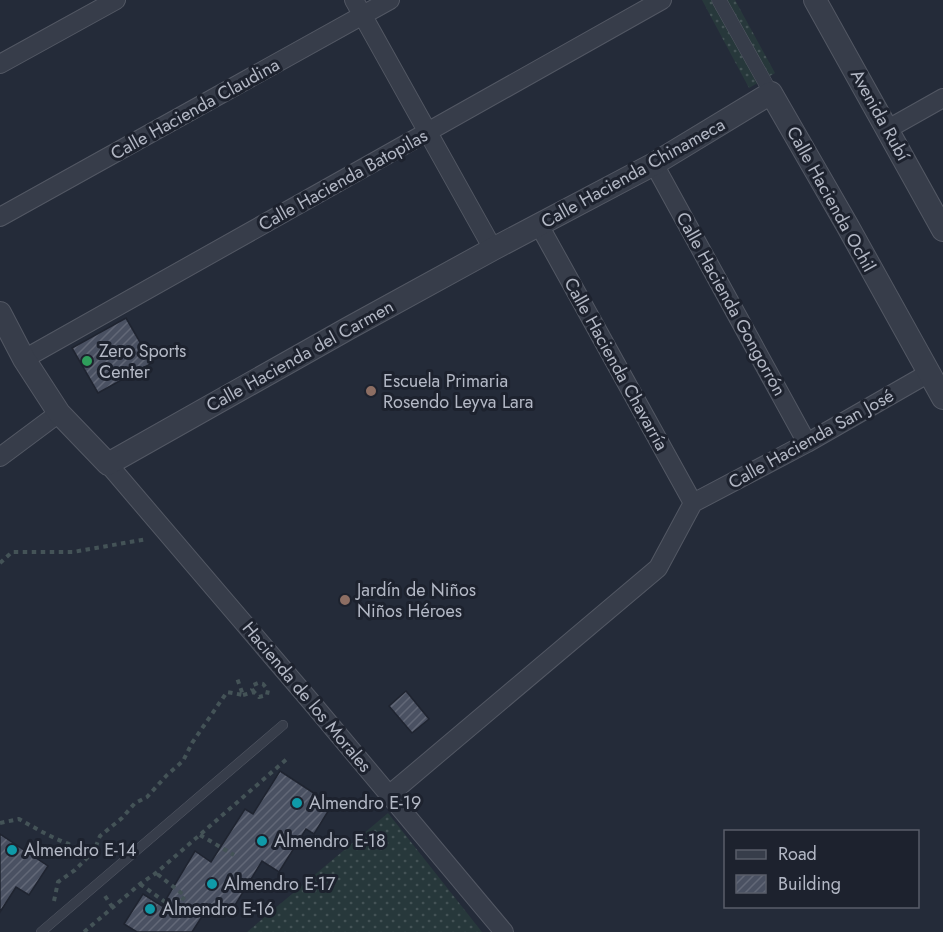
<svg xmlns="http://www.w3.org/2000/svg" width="943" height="932" viewBox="0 0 943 932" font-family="Jost,sans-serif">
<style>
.grass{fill:url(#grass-dots)}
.building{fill:url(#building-hatch);stroke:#1f2430;stroke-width:1.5}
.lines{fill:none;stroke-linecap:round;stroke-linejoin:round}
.service-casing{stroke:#535864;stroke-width:10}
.pedestrian-casing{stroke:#535864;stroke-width:15}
.minor-casing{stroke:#535864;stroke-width:20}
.tertiary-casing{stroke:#535864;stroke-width:24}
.path{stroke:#445357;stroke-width:4;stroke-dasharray:4.5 4.5;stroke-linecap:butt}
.service{stroke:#373d4a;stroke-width:9}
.pedestrian{stroke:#373d4a;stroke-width:14}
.minor{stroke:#373d4a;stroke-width:18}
.tertiary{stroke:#373d4a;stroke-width:22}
.leisure-dot{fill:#2e9e5b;stroke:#1d222e;stroke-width:2}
.education-dot{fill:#8d6e63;stroke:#1d222e;stroke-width:2}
.culture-dot{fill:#0f9aa8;stroke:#1d222e;stroke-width:2}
.labels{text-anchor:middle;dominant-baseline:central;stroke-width:6;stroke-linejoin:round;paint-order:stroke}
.street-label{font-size:18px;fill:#b3b8c5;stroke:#1d222e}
.poi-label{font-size:18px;fill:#b3b8c5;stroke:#1d222e;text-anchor:start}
</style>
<defs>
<pattern id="grass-dots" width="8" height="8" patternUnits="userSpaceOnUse" patternTransform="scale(1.5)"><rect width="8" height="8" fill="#27383b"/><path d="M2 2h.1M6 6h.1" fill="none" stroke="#445356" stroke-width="1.8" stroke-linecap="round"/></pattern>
<pattern id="building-hatch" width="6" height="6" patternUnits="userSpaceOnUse" patternTransform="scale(1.5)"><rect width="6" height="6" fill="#4a5162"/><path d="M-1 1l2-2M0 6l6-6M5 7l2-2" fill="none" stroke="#626877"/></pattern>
</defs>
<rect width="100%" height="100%" fill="#242b39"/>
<path class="grass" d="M702,0h33l40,73 -26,15z
M388,813l94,119h-235z"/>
<path class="building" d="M126,318l26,45 -54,30 -26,-45z
M406,691l23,28 -17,14 -23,-27z
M280,771l52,34 -18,29 -8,-5 -27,43 -17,-11 -33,54 -19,-11 -18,28h-55l-13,-8 19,-30 19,12 33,-55 16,11 34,-53 8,5z
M0,834l48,32 -19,29 -13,-8 -16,25z"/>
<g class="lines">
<defs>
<path id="service" d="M41,932l242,-207"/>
<path id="pedestrian" d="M719,0l52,93"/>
<path id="minor" d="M354,0l139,249
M0,64l116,-64
M888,129l55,-31
M654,164l153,279
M0,217l390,-217
M539,225l154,278
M24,359l638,-359
M0,457l59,-44
M108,464l204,239 192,229
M693,503l114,-60 122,-70
M389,795l269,-227 35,-65"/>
<path id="tertiary" d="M815,0l128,230
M0,313l24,46 35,54 49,51 241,-136 144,-79 161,-85 117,-71 76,132 96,173"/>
</defs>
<use href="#service" class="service-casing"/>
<use href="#pedestrian" class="pedestrian-casing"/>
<use href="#minor" class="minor-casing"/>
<use href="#tertiary" class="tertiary-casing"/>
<path class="path" d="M0,563l12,-11h61l74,-13
M243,695l11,-3 5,5 8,-2 1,-5 -5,-6 -5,-1 -5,2 -1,4 2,3
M0,823l19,-4c23,13 47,27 74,32
M200,835l34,20
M140,884l35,25 10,-13 -29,-23
M105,896l8,12
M54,901l4,-19 17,-12 19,-19 6,-15 22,-18 13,-15 12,-6 20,-22 16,-14 9,-18 35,-51 16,3 -6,-17
M84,932l56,-48 16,-11 132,-115"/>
<use href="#service" class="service"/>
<use href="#pedestrian" class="pedestrian"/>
<use href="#minor" class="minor"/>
<use href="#tertiary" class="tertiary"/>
</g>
<circle class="leisure-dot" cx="87" cy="361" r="6"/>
<g class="education-dot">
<circle cx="371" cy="391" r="6"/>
<circle cx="345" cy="600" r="6"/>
</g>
<g class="culture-dot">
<circle cx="297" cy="803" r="6"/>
<circle cx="262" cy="841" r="6"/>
<circle cx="12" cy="850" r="6"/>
<circle cx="212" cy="884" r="6"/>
<circle cx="150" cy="909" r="6"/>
</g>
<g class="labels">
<g class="street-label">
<text transform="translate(195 109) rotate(-29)">Calle Hacienda Claudina</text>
<text transform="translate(880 115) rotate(61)">Avenida Rubí</text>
<text transform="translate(633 173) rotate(-29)">Calle Hacienda Chinameca</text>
<text transform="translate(343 180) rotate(-29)">Calle Hacienda Batopilas</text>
<text transform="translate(831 199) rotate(61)">Calle Hacienda Ochil</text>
<text transform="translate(731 304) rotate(61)">Calle Hacienda Gongorrón</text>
<text transform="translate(300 356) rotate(-29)">Calle Hacienda del Carmen</text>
<text transform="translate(616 364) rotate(61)">Calle Hacienda Chavarría</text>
<text transform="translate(811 439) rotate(-29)">Calle Hacienda San José</text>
<text transform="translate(307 697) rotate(50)">Hacienda de los Morales</text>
</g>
<g class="poi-label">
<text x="99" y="351">Zero Sports<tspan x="99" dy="21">Center</tspan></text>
<text x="383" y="381">Escuela Primaria<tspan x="383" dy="21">Rosendo Leyva Lara</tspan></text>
<text x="357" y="590">Jardín de Niños<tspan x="357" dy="21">Niños Héroes</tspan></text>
<text x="309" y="803">Almendro E-19</text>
<text x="274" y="841">Almendro E-18</text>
<text x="24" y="850">Almendro E-14</text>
<text x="224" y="884">Almendro E-17</text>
<text x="162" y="909">Almendro E-16</text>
</g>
</g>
<rect x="724" y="830" width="195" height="78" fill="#1d222e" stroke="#595e6a" stroke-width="1.5"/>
<rect x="736" y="850" width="30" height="9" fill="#373d4a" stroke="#595e6a" stroke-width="1.5"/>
<text x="778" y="860" font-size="18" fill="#b3b8c5">Road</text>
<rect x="736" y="875" width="30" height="18" fill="url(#building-hatch)" stroke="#595e6a" stroke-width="1.5"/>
<text x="778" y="890" font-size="18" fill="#b3b8c5">Building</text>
</svg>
